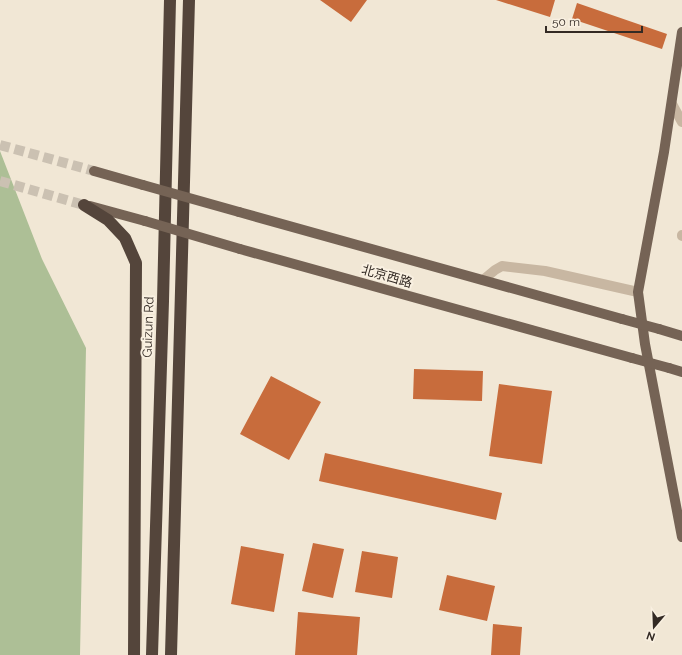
<svg xmlns="http://www.w3.org/2000/svg" width="682" height="655" viewBox="0 0 682 655" font-family="Raleway,'Noto Sans SC',sans-serif">
<style>
.green{fill:#adbf96}
.building{fill:#c86c3c}
.lines{fill:none;stroke-linecap:round;stroke-linejoin:round}
.major-tunnel{stroke:#cbc1b2;stroke-width:10;stroke-dasharray:10 5;stroke-linecap:butt}
.minor{stroke:#c8b7a2;stroke-width:10}
.major{stroke:#756355;stroke-width:10}
.highway{stroke:#54453b;stroke-width:12}
.major-bridge{stroke:#756355;stroke-width:10}
.labels{text-anchor:middle;dominant-baseline:central;stroke-width:4;stroke-linejoin:round;paint-order:stroke}
.street-label{font-size:13px;fill:#332a24;stroke:#f9f0e1}
</style>
<rect width="100%" height="100%" fill="#f1e7d5"/>
<path class="green" d="M0,151l42,108 44,89 -6,307h-80z"/>
<path class="building" d="M320,0h47l-16,22z
M496,0h59l-5,17z
M577,3l90,31 -5,15 -90,-30z
M414,369l69,2 -1,30 -69,-2z
M271,376l50,26 -32,58 -49,-26z
M499,384l53,7 -10,73 -53,-8z
M325,453l177,40 -6,27 -177,-39z
M313,543l31,6 -11,49 -31,-7z
M241,546l43,8 -10,58 -43,-8z
M362,551l36,6 -6,41 -37,-6z
M447,575l48,11 -8,35 -48,-11z
M298,612l62,5 -3,38h-62z
M493,624l29,3 -2,28h-29z"/>
<g class="lines">
<path class="major-tunnel" d="M0,145l94,26
M0,181l84,24"/>
<path class="minor" d="M672,104l10,18
M682,235v1
M483,280l12,-10 7,-4 43,5 93,21"/>
<path class="major" d="M682,32l-18,120 -26,140 7,52 37,193
M94,171l49,14
M90,206l55,15
M239,212l383,107
M240,249l392,109
M659,329l23,7
M669,368l13,4"/>
<path class="highway" d="M84,205l24,15 17,18 11,25 -2,392
M152,655l11,-354 7,-301
M171,655l18,-655"/>
<path class="major-bridge" d="M143,185l96,27
M145,221l95,28
M622,319l37,10
M632,358l37,10"/>
</g>
<g class="labels">
<g class="street-label">
<text transform="translate(387 276) rotate(16)">北京西路</text>
<text transform="translate(148 327) rotate(-88)">Guizun Rd</text>
</g>
</g>
<g transform="translate(654 627) rotate(199)" stroke="#f9f0e1" stroke-width="3" paint-order="stroke">
<path d="M0-3L7 15L0 10L-7 15Z" fill="#332a24"/>
<text y="-6" font-size="11" font-weight="bold" text-anchor="middle" fill="#332a24">N</text>
</g>
<path d="M546 26v6h96v-6" fill="none" stroke="#332a24" stroke-width="2"/>
<text x="552" y="26" font-size="12" fill="#332a24" stroke="#f9f0e1" stroke-width="3" paint-order="stroke">50 m</text>
</svg>
